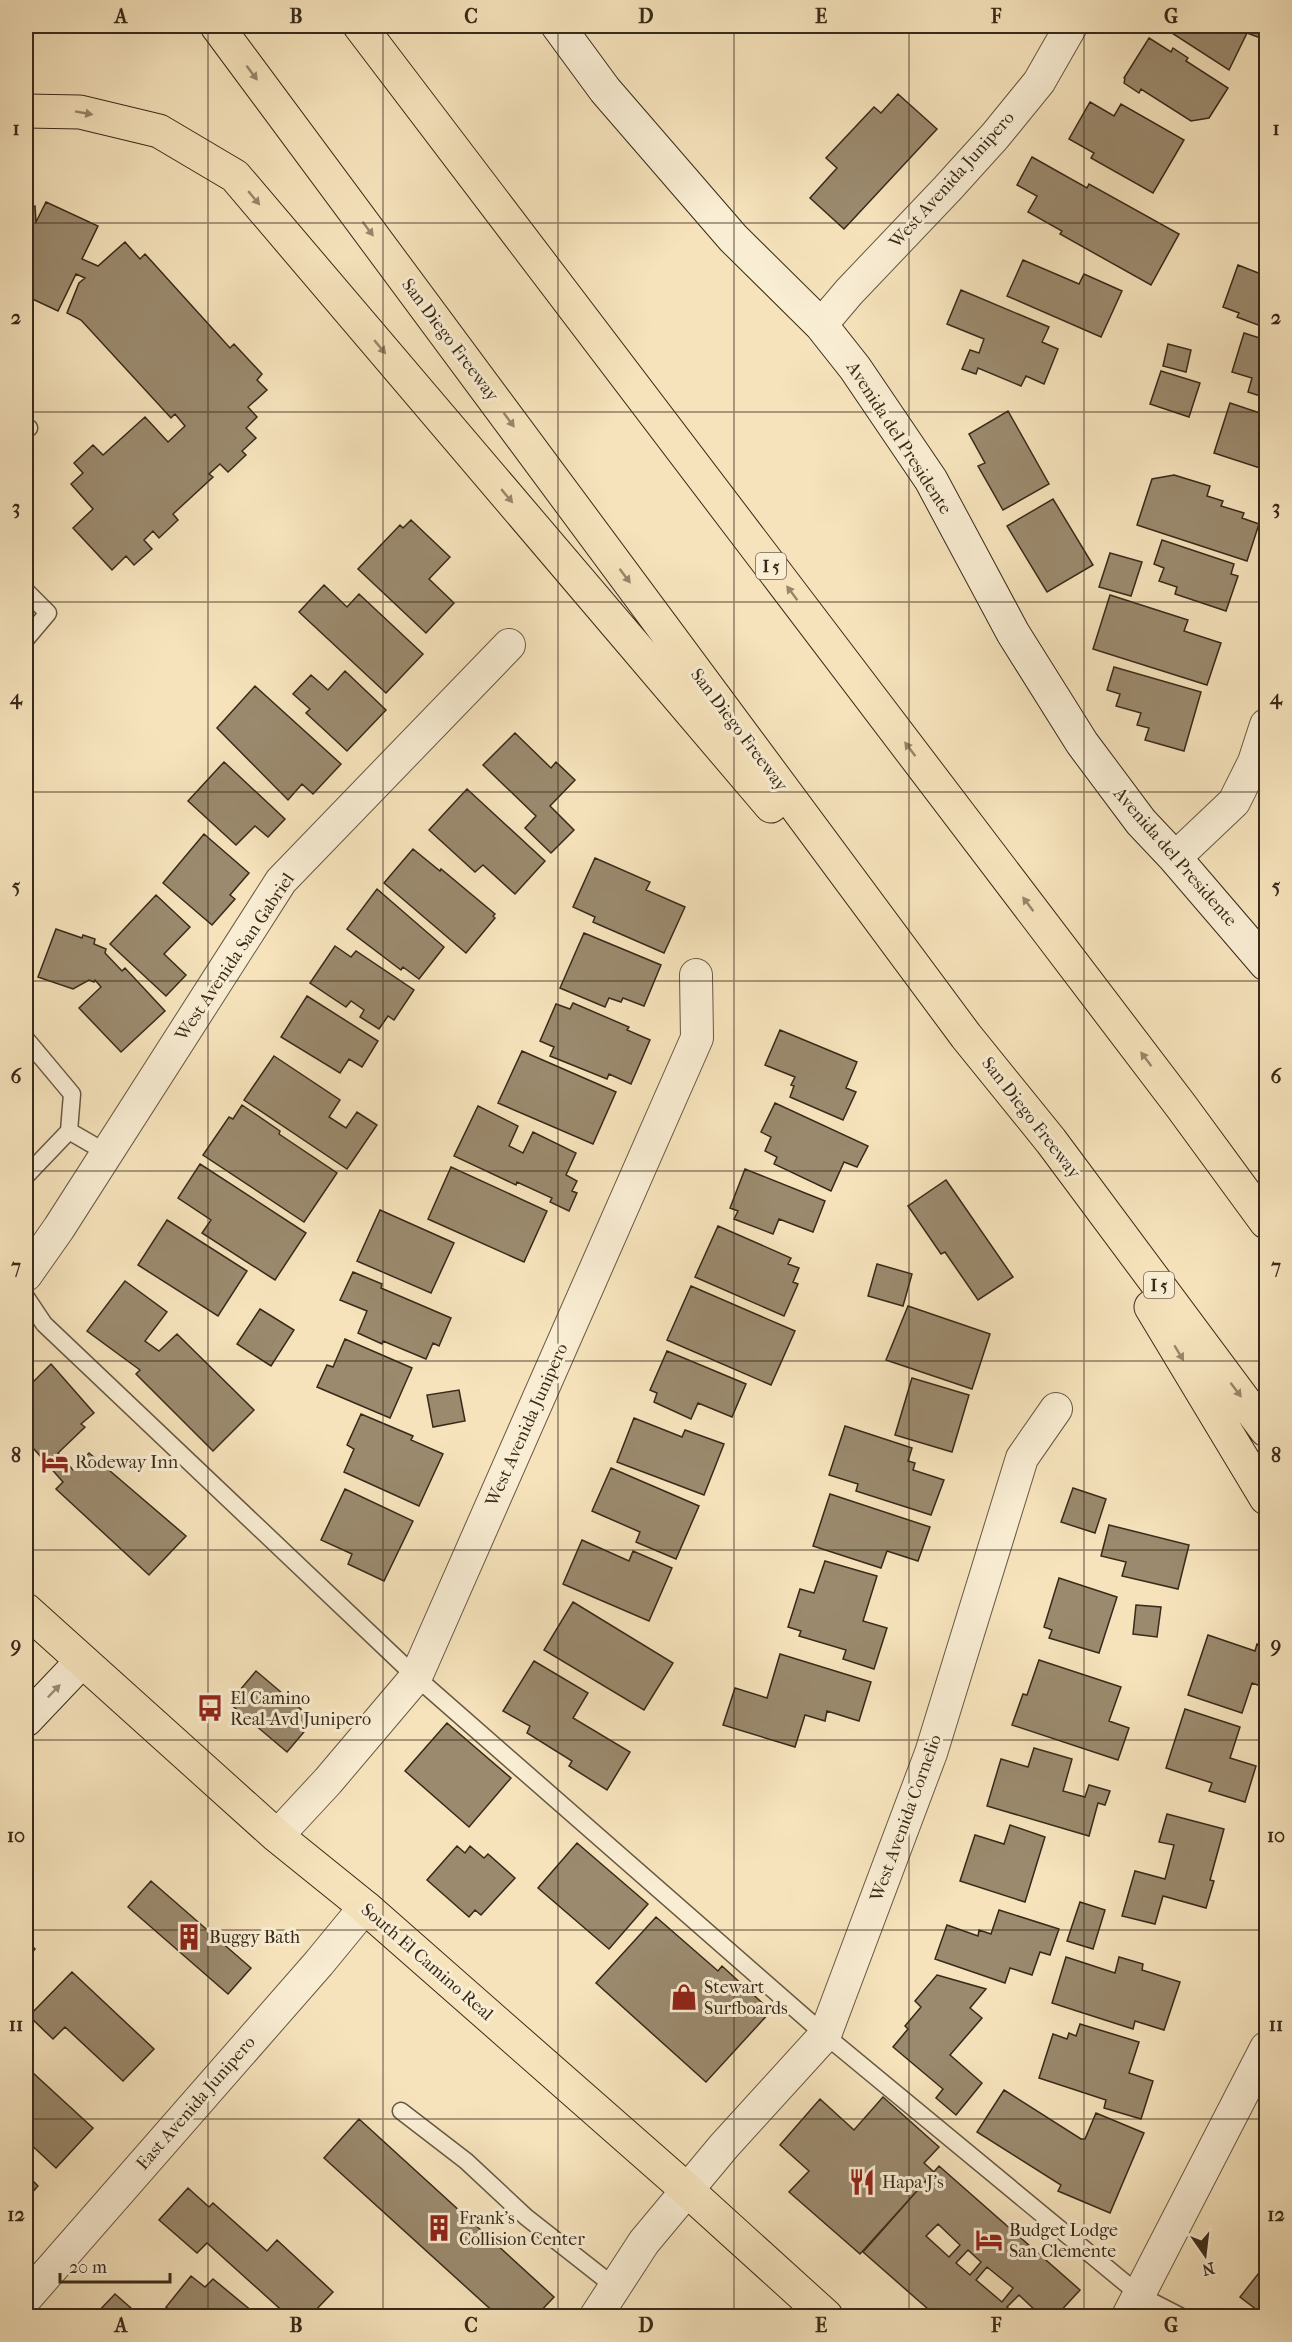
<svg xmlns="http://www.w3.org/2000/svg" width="1292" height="2342" viewBox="0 0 1292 2342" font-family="'IM FELL French Canon',serif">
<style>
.building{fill:#9b8a6e;stroke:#382a19;stroke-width:1.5;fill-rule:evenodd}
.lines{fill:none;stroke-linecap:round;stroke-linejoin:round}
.lane-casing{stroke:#685842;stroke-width:19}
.street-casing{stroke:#685842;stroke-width:34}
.secondary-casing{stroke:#382a19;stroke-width:35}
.primary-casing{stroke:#382a19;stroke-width:35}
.highway-casing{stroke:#382a19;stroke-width:35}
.lane{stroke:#f9edd3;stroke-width:16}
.street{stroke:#f9edd3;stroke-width:32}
.secondary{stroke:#f9edd3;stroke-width:33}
.primary{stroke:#f6e3bc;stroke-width:33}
.highway{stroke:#f6e3bc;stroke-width:33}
.oneway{fill:#97866a}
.oneway2{fill:#988c76}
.grid{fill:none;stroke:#382a19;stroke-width:1.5;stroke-opacity:0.55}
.labels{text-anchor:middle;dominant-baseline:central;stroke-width:6;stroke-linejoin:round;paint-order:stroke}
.shield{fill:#f9edd3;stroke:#726451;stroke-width:1.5}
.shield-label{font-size:16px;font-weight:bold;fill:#382a19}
.street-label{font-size:18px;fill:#382a19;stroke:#f9edd3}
.poi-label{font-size:18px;fill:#382a19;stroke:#f9edd3;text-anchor:start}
.neatline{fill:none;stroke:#382a19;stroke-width:2}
.grid-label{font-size:20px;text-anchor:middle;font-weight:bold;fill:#382a19}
</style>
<rect width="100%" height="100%" fill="#f6e3bc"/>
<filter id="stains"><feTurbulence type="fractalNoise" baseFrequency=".00333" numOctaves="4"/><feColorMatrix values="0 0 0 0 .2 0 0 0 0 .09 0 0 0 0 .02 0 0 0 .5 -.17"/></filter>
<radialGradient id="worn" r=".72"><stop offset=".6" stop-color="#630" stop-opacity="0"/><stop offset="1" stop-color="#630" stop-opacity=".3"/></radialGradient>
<path class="building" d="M1161,26h104l-7,11 -11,-4 -18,37z
M1149,38l22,14 2,-4 15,10 -2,3 42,27 -19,30 -18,3 -50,-32 -2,4 -15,-10 1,-4 -1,-1z
M898,94l39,35 -93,100 -34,-31 27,-30 -11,-10 48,-51 7,6z
M1090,102l24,14 7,-12 63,36 -31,53 -62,-35 3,-5 -25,-14z
M1032,157l55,31 2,-4 90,50 -28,51 -91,-51 2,-3 -34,-19 9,-16 -20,-11z
M46,202l52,24 -16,33 16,7 27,-24 15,17 5,-5 85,94 4,-4 28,30 -5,6 10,10 -19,17 9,10 -11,11 10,10 -14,13 4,4 -18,17 -8,-8 -11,10 4,3 -40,37 5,6 -19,18 -6,-7 -9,9 8,9 -18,16 -8,-9 -14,14 -39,-42 20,-19 -22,-25 12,-11 -9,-10 19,-18 10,10 42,-38 23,25 17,-16 -10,-12 -4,4 -90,-98 -14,-7 12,-30 6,-5 -9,-4 -18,37 -32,-15v-89l9,-1 1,16z
M1023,260l56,24 5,-10 38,17 -21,46 -94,-41z
M1238,265l28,11v52l-29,-11 2,-4 -16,-6z
M961,290l88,37 -7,15 16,7 -14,35 -18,-8 -5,10 -43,-18 -2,6 -14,-5 8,-19 9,3 5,-14 -37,-15z
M1244,333l22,7v58l-18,-6 4,-14 -20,-6z
M1168,344l23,6 -5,22 -23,-6z
M1161,371l39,12 -11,34 -39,-13z
M1230,403l36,12v55l-52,-17z
M1008,411l41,73 -46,26 -25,-44 7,-3 -16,-29z
M1174,475l36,11 -3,10 16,5 -2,5 23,7 -2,5 17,6 -12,37 -110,-36 15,-46z
M1053,499l40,66 -46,27 -40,-66z
M411,520l39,37 -21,22 25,24 -28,30 -68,-64 42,-44 3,3z
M1162,540l72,24 -3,10 7,2 -12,35 -51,-17 2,-7 -18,-6 5,-13 -10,-4z
M1110,553l32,9 -11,34 -32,-9z
M324,585l23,22 12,-13 64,60 -37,39 -87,-81z
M1110,595l78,25 -4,11 37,12 -14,42 -114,-36z
M1114,667l87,25 -17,59 -39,-11 4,-12 -12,-3 4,-12 -25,-7 4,-12 -13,-4z
M345,671l41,39 -39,41 -41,-38 4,-4 -17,-15 18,-19 17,15z
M255,686l86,78 -28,30 -11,-10 -14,16 -71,-72z
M515,733l36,35 5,-6 19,18 -25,26 24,24 -23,23 -26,-25 11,-12 -53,-51z
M224,762l61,57 -17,18 -13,-11 -19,19 -48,-44z
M467,789l78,72 -30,33 -32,-29 -8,7 -46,-42z
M204,834l45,39 -19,22 5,4 -23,26 -49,-42z
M413,849l27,22 1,-2 54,45 -2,2 2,2 -29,35 -82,-70z
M595,858l55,24 -4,8 39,17 -21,46 -71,-31 2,-5 -22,-10z
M377,889l67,58 -25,32 -16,-12 -2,3 -54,-41z
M156,895l34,32 -26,27 22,21 -20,21 -56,-52z
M56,929l26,9 1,-3 12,4 -1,5 12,5 -1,4 17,18 3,-3 40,43 -44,41 -42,-44 22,-21 -6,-7 -1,2 -5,-2 -16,9 -35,-12z
M584,933l77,32 -17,41 -21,-8 -2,4 -12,-4 -4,9 -45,-19z
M335,946l16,11 5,-6 58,39 -20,30 -6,-4 -9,13 -19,-12 4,-7 -13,-9 -5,6 -36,-24z
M307,996l71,45 -16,26 -13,-8 -9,14 -59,-36z
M573,1003l56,24 -2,3 23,10 -19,44 -22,-10 -2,5 -57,-23 4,-9 -14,-6 16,-37 14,5z
M780,1030l77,32 -11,26 10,4 -13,28 -53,-23 4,-11 -3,-1 4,-8 -30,-12z
M522,1051l94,41 -23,52 -95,-41z
M274,1056l66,44 -11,17 17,11 11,-16 20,13 -30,44 -103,-69z
M775,1103l93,43 -11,21 -13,-5 -13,29 -57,-27 3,-7 -12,-6 6,-14 -10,-5z
M242,1105l38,26 -1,3 58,39 -33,49 -101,-67 26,-38 4,2z
M478,1106l40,20 -9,20 14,7 10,-21 43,21 -10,22 11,6 -5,10 5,2 -8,18 -19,-9 2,-4 -35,-16 -1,3 -62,-29z
M200,1164l106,69 -31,47 -73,-47 9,-13 -33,-22z
M451,1167l96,44 -23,51 -96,-43z
M745,1169l80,32 -12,31 -34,-13 -6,15 -39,-15 4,-8 -8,-3z
M946,1180l67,97 -35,23 -33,-48 -4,2 -33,-48z
M380,1210l74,33 -23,50 -74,-32z
M167,1220l80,51 -29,45 -80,-51z
M718,1226l73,32 -3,6 11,4 -6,14 5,2 -14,32 -89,-39z
M877,1264l35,10 -9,32 -35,-10z
M353,1272l29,12 -1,4 70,30 -12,28 -6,-3 -7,16 -43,-18 -1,3 -24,-11 9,-22 -27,-11z
M125,1281l42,31 -22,29 14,10 18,-17 77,76 -41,41 -77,-77 4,-4 -53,-39z
M691,1286l104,45 -24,54 -104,-45z
M908,1306l82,28 -18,55 -86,-29z
M260,1309l34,21 -23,36 -34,-22z
M345,1339l67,29 -22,50 -73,-31 10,-22 6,2z
M667,1351l79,33 -14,33 -34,-14 -7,16 -37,-17 3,-9 -7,-3z
M51,1364l43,49 -13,11 4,3 -27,26 15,17 16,-17 97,83 -37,39 -93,-86 7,-7 -37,-42v-51z
M912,1378l57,17 -17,57 -57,-17z
M459,1390l6,31 -32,6 -6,-32z
M361,1414l52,22 -2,4 32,14 -24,52 -75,-34 10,-23 -7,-4z
M634,1418l48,19 3,-7 39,14 -20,51 -87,-33z
M845,1426l67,22 -4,13 7,2 -2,7 31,10 -13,35 -75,-24 2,-7 -29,-9z
M611,1468l88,38 -23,53 -40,-17 4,-10 -48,-21z
M1073,1488l33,11 -11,34 -34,-11z
M345,1489l68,32 -29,60 -36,-17 4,-10 -31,-14z
M830,1494l100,33 -12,34 -31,-10 -6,17 -68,-22z
M1109,1525l80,20 -11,44 -56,-13 4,-14 -25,-6z
M582,1540l47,21 4,-10 39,17 -23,53 -86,-37z
M825,1561l52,15 -14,45 24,7 -13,41 -31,-10 3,-9 -47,-14 2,-5 -13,-4 12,-38 14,4z
M1059,1578l58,19 -18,56 -50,-15 3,-8 -8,-3z
M573,1602l100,61 -29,47 -100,-60z
M1136,1605l25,2 -4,30 -24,-3z
M1208,1635l47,16 2,-7 9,4v40l-14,-5 -10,30 -54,-18z
M780,1654l91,28 -12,39 -32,-10 -2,10 -20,-6 -10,32 -72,-22 12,-37 32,10z
M1039,1660l82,27 -12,34 20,7 -11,32 -106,-35 11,-31 4,1z
M534,1661l54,32 -15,25 57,34 -23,38 -38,-24 3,-5 -45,-28 3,-7 -27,-15z
M256,1671l58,49 -27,32 -58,-49z
M1185,1709l55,18 -10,31 26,8 -11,36 -36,-11 3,-8 -46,-15z
M447,1723l64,55 -42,49 -64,-56z
M1034,1748l38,11 -9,32 22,6 4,-12 21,6 -5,14 -7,-2 -9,33 -102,-30 14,-47 27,8z
M1167,1814l57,15 -14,51 4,1 -8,27 -43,-12 -8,28 -33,-8 13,-45 30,8 9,-34 -15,-3z
M1010,1825l35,12 -20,65 -65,-21 15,-46 29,9z
M577,1843l71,61 -39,45 -71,-61z
M457,1846l8,7 5,-7 14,12 4,-4 27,24 -34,37 -6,-5 -6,7 -42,-37z
M151,1881l100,87 -23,26 -100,-87z
M1080,1902l25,8 -12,39 -26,-8z
M999,1910l60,19 -9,26 -10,-3 -8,23 -22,-7 -5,15 -70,-24 12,-34 31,11 1,-6 12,4z
M656,1917l62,54 4,-5 49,45 -65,71 -110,-99z
M26,1940l9,9 -9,10z
M1066,1957l49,16 4,-16 24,7 -1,6 38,12 -16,48 -29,-9 -2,8 -81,-26z
M72,1972l82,77 -31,32 -58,-54 -12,12 -24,-23z
M937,1975l49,14 -16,19 12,10 -32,37 32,28 -26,32 -20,-17 7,-9 -50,-42 15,-18 -3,-3 16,-19 -6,-6z
M1080,2024l59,18 -10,31 24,8 -12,38 -37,-11 2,-8 -67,-22 14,-44 14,5 2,-6 7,3z
M32,2072l61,56 -37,40 -30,-28v-61z
M1004,2090l77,49h4l11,-26 48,20 -34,80 -52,-22 3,-6 -84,-53z
M883,2097l56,50 -15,16 10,9 -74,82 -71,-62 20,-21 -29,-26 40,-46 34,31z
M359,2119l195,178 -18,19h-38l-174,-158z
M939,2166l141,124 -24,26h-23l4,-4 -18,-17 -12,12 11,9h-82l-73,-64zM938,2224l22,21 -11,12 -23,-21zM968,2250l13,12 -11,13 -14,-12zM987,2267l26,21 -11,14 -26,-22z
M26,2174l12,12 -12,13z
M188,2188l21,19 4,-4 54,48 10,-11 56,52 -23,24h-22l-81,-73 -10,10 -38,-33z
M1266,2264v52h-1l-25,-19z
M191,2276l14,11 8,-8 45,37h-80l-12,-9z
M115,2294l25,22h-46z"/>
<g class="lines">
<defs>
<path id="lane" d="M26,429l3,-1
M26,591l22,22 -22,26
M26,1039l46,55 -3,37 38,22
M26,1176l43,-45
M26,1297l18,27 372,353 409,358 316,261 39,20
M401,2111l65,50 60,56 89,70"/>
<path id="street" d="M821,325l28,-33 98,-103 48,-53 44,-54 32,-56
M1175,858l59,-56 20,-40 12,-37
M26,1275l33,-47 222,-347 228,-236
M277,1836l51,-55 88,-104 281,-639 -1,-63
M26,2298l293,-335 46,-56
M596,2316l48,-74 80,-96 101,-111 106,-282 91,-295 34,-49
M1128,2316l138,-268"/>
<path id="secondary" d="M558,26l47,64 128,148 88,87 34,43 76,112 82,153 69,110 59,79 34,36 91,106
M26,1720l56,-59"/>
<path id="primary" d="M26,1610l251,226 88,71 322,283 139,126"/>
<path id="highway" d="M217,26l749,1010 85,105 215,289
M360,26l821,1080 85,116
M26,111l54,1 79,19 76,45 536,630
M1151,1307l115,191"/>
</defs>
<use href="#lane" class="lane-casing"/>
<use href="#street" class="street-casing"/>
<use href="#secondary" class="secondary-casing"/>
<use href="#primary" class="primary-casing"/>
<use href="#highway" class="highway-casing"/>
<use href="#lane" class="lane"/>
<use href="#street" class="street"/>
<use href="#secondary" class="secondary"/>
<use href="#primary" class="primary"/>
<use href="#highway" class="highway"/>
</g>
<defs><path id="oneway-solid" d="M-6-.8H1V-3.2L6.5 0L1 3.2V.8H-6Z" transform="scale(1.5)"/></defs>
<g class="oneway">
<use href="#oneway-solid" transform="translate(252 73) rotate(53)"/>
<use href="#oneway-solid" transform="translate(84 113) rotate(10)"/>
<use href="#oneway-solid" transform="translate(254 198) rotate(50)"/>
<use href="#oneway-solid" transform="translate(368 229) rotate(53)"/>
<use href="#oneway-solid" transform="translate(380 347) rotate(50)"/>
<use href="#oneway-solid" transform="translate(509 420) rotate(53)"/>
<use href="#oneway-solid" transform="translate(507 496) rotate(50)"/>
<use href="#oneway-solid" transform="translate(625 576) rotate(53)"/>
<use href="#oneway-solid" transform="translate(792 593) rotate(-127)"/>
<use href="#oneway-solid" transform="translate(910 749) rotate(-127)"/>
<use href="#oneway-solid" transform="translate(1028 904) rotate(-127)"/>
<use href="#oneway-solid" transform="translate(1146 1059) rotate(-127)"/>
<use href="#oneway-solid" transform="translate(1179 1353) rotate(59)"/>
<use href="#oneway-solid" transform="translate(1236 1390) rotate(53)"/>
</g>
<use class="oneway2" href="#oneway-solid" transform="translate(54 1691) rotate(-46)"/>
<path class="grid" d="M208,26v2290M383,26v2290M558,26v2290M734,26v2290M909,26v2290M1084,26v2290M26,223h1240M26,412h1240M26,602h1240M26,792h1240M26,981h1240M26,1171h1240M26,1361h1240M26,1550h1240M26,1740h1240M26,1930h1240M26,2119h1240"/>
<defs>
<symbol id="hotel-bare" viewBox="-9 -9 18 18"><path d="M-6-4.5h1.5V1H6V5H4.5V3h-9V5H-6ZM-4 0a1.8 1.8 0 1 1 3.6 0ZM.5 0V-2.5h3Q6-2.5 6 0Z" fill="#8f2418" stroke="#f9edd3" stroke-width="2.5" paint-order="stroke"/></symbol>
<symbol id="bus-bare" viewBox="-9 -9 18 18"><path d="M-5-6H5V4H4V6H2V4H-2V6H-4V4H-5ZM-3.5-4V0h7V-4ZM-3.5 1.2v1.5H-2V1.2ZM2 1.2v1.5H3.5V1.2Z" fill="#8f2418" stroke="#f9edd3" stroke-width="2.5" paint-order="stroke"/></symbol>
<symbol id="building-bare" viewBox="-9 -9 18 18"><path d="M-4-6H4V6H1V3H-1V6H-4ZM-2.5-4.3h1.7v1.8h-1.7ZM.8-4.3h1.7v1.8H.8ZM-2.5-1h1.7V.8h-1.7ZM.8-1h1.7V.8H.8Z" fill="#8f2418" stroke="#f9edd3" stroke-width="2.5" paint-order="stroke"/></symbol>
<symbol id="shop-bare" viewBox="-9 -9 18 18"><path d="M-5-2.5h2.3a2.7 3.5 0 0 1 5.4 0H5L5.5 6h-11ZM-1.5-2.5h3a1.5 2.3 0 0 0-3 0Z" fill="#8f2418" stroke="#f9edd3" stroke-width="2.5" paint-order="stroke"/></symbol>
<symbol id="restaurant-bare" viewBox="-9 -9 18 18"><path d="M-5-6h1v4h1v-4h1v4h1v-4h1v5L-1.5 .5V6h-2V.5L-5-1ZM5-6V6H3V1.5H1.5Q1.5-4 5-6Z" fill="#8f2418" stroke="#f9edd3" stroke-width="2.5" paint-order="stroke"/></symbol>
</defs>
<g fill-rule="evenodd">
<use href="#hotel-bare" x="36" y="1443" width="38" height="38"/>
<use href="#bus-bare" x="191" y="1689" width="38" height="38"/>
<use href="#building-bare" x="170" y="1918" width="38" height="38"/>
<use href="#shop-bare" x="665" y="1978" width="38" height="38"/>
<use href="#restaurant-bare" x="843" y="2163" width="38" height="38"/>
<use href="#building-bare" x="420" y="2209" width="38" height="38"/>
<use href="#hotel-bare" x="970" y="2221" width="38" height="38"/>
</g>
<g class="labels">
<g class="shield">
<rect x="756" y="553" width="30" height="26" rx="4.5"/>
<rect x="1144" y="1272" width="30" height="26" rx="4.5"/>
</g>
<g class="shield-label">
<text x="771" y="566">I 5</text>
<text x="1159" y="1285">I 5</text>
</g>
<g class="street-label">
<text transform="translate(952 180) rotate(-48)">West Avenida Junipero</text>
<text transform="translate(450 340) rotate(53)">San Diego Freeway</text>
<text transform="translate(899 438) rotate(57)">Avenida del Presidente</text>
<text transform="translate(739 730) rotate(53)">San Diego Freeway</text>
<text transform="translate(1175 857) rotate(49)">Avenida del Presidente</text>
<text transform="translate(235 957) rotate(-56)">West Avenida San Gabriel</text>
<text transform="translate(1031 1118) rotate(52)">San Diego Freeway</text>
<text transform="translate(527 1425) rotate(-66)">West Avenida Junipero</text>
<text transform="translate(906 1818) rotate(-70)">West Avenida Cornelio</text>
<text transform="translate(427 1962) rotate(41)">South El Camino Real</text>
<text transform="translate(196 2103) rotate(-49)">East Avenida Junipero</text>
</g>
<g class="poi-label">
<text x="75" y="1462">Rodeway Inn</text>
<text x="230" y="1698">El Camino<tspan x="230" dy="21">Real-Avd Junipero</tspan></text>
<text x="209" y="1937">Buggy Bath</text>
<text x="704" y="1987">Stewart<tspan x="704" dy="21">Surfboards</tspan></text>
<text x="882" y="2182">Hapa J's</text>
<text x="459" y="2218">Frank's<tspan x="459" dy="21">Collision Center</tspan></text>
<text x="1009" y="2230">Budget Lodge<tspan x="1009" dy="21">San Clemente</tspan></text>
</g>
</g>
<rect width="1292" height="2342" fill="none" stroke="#f6e3bc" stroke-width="66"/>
<g transform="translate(1205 2255) rotate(166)" stroke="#f9edd3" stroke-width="4.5" paint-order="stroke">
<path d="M0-4.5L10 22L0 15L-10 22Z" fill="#382a19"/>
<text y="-9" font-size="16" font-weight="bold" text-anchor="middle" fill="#382a19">N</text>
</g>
<path d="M60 2273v9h110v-9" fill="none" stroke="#382a19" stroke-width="3"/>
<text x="69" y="2273" font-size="18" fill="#382a19" stroke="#f9edd3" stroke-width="4.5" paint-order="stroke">20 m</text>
<rect x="33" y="33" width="1226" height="2276" class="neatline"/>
<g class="grid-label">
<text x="121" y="23">A</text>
<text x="296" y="23">B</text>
<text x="471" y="23">C</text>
<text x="646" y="23">D</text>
<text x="821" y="23">E</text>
<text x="996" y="23">F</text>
<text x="1171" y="23">G</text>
<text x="16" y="135">1</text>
<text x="1276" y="135">1</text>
<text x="16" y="324">2</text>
<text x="1276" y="324">2</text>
<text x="16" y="514">3</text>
<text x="1276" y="514">3</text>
<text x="16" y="704">4</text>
<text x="1276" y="704">4</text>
<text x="16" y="893">5</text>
<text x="1276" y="893">5</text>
<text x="16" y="1083">6</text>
<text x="1276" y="1083">6</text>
<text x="16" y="1273">7</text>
<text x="1276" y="1273">7</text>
<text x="16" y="1462">8</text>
<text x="1276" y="1462">8</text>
<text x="16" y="1652">9</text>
<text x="1276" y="1652">9</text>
<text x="16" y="1842">10</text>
<text x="1276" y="1842">10</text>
<text x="16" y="2031">11</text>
<text x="1276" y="2031">11</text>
<text x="16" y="2221">12</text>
<text x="1276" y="2221">12</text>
<text x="121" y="2332">A</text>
<text x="296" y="2332">B</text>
<text x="471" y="2332">C</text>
<text x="646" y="2332">D</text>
<text x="821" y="2332">E</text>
<text x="996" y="2332">F</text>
<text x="1171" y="2332">G</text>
</g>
<rect width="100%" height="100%" filter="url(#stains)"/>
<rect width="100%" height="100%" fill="url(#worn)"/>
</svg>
